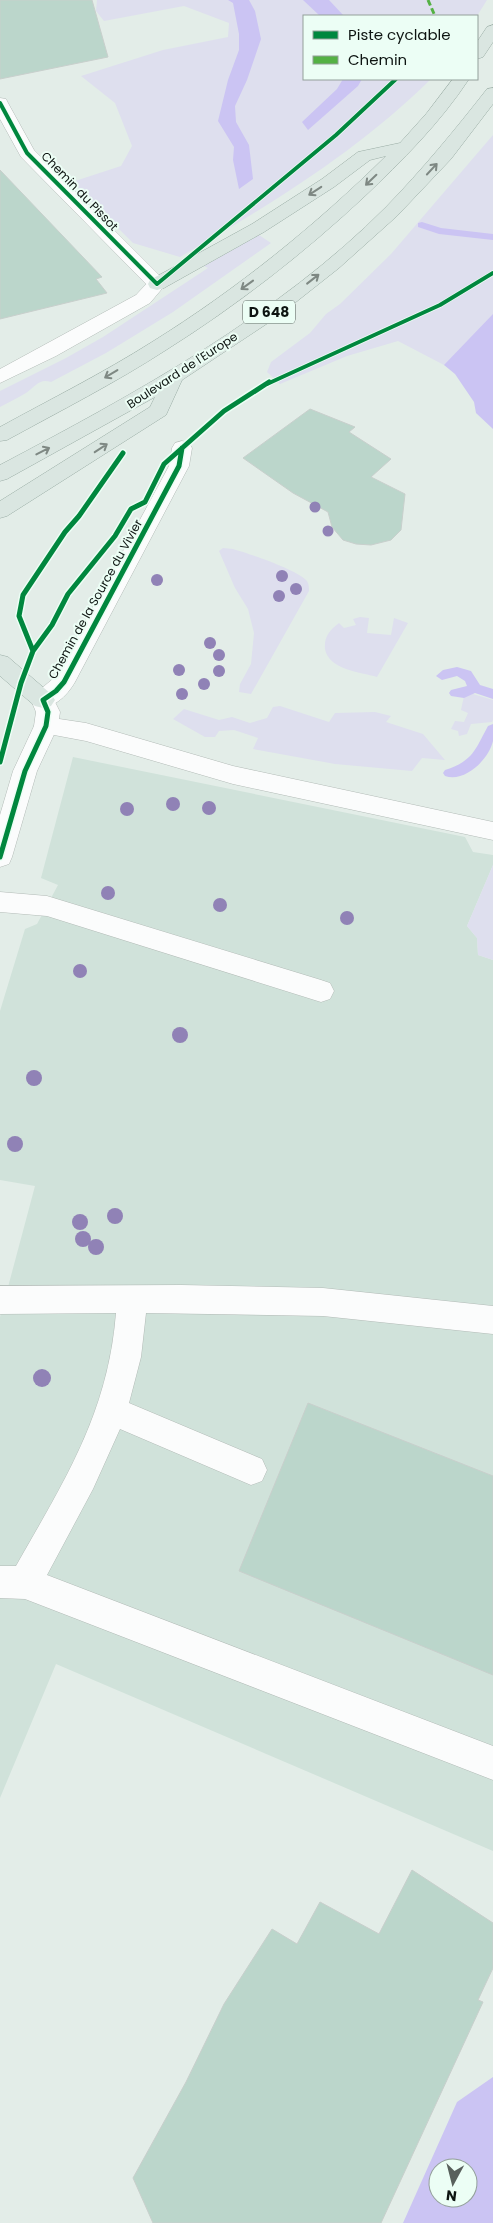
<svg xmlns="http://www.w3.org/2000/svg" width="493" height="2223" viewBox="0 0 493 2223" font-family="Poppins,sans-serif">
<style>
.built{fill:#d0e2da}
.green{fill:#dedfee}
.water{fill:#cbc4f3;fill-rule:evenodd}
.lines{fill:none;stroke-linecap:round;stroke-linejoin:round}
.stream{fill:#cbc4f3;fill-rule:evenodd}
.building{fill:#bbd6cb;stroke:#c8cfcc}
.service-casing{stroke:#b3bbb7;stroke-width:1}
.minor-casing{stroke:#b3bbb7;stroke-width:1}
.tertiary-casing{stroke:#b3bbb7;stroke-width:1}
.trunk-casing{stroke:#99aca4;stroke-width:1}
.service{fill:#fbfcfc;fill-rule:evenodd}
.minor{fill:#fbfcfc;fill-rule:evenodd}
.tertiary{fill:#fbfcfc;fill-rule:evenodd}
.trunk{fill:#dae6e1;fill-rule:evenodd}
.quiet{stroke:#54b144;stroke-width:3;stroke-dasharray:6 3;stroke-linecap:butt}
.cycleway-far1-casing{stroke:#ecfef5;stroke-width:5.5}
.cycleway-casing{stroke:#ecfef5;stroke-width:8}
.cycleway-far1{stroke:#00873e;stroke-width:4}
.cycleway{stroke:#00873e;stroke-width:5}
.tree{fill:#9082b6}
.oneway{stroke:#7e8883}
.labels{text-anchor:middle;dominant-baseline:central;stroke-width:4;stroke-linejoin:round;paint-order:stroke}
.far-street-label{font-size:12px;fill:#0d1411;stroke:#ecfef5}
.shield{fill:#ecfef5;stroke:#505a55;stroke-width:1}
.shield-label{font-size:14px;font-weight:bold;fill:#0d1411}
</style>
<rect width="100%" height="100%" fill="#e3ede8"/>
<path class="built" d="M73,757l392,80 8,15 20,3v10l-26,61 10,12 1,17 15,5v891l-437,-187 -56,134v-481l35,-131 -35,-6v-169l25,-82 12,-5 21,-39 -17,-7z"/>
<path class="green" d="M97,0h390l-10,16h-173v63h127c-74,73 -161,126 -251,178l-47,-14 -61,-61 49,-16 11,-20 -17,-43 -34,-27 82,-26 65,-13 1,-14 -45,-17 -80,15 -8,-10z
M493,135v286l-18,-54 -31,-2 -46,-24 -51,15 -67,28 -13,-12 4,-10 39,-29 16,-19 14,-10 51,-50z
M259,235l12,8 -98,69 -67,41 -55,29c-12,-4 -16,5 -25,11 -8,5 -17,9 -26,14v-16l66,-33 37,-21 105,-69 -4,-2z
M223,548l10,1c17,5 62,20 73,31 3,3 3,7 3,11l-58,103 -12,-2 1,-8 11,-20 3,-31 -6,-24 -13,-21 -16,-37z
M360,617l9,1 -2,15 24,2 3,-17 14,5 -31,54c-17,-5 -48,-7 -52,-28 -1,-13 5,-19 14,-26l5,5 12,-3 -3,-6z
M473,694l20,6v20l-1,2 -21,2 -4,10 -8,2 -1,-5 -7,-2 4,-8 9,1 4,-9 -7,-3 3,-14z
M280,706l49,16 6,-9 40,-1 16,4 -5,6 37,12 22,26 -23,-2 -10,13 -77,-7 -82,-15 5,-11 -24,-8 -15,1 -4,6h-10l-32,-18 11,-10 35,11 13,-3 18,6 17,-5 6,-11z
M493,865v95l-15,-5 -1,-17 -10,-12z"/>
<path class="water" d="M228,0h21l6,11 6,28 -14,41 -12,26 1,16 13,23 4,34 -14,10 -6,-29 1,-13 -16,-26 10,-41 11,-30v-16l-6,-31z
M303,0h26l15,16h-24z
M343,79h19l-4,7 -50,44 -6,-8 35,-33z
M493,314v115l-17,-16 -2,-11 -19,-28 -11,-9z
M493,2077v146h-90l54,-121zM438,2168h30v30h-30z"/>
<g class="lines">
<path class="stream" d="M422,222l19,6 52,6v6l-54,-6 -21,-7v-4z
M457,667l14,4 9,14 13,4v10l-18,-6 -11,5 -13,-2 -2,-3 2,-3 16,-4 -2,-5 -8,-5 -15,4 -6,-4 7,-6z
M493,724c0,5 0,12 0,17 -4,18 -28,42 -48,35l-2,-3 2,-3c28,-9 30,-20 43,-44z"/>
</g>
<path class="building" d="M0,0h92l16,57 -108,22z
M0,170l102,107 -6,2 11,14 -107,26z
M310,409l45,18 -6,5 42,27 -20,18 34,17 -4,36 -10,10 -20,5 -15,-1 -13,-4 -11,-13 -4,-15 -35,-19 -50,-35z
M308,1403l185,73v199l-254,-104z
M412,1870l81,53v45l-15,32 5,2 -102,221h-228l-20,-45 53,-96 38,-78 48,-75 25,15 23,-42 59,32z"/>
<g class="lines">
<defs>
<path id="service" d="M46,717l40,6 147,43 260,56v18l-260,-56 -147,-43 -48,-9 -4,-6 4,-6z
M0,892l47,4 274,84 9,3 4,8 -4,8 -9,3 -274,-86 -47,-4z
M181,1285l142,3 170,18v28l-170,-18 -177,-3 -5,44 -12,46 133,56 5,11 -5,11 -11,4 -131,-56 -27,60 -46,86 446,171v34l-468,-181 -25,-1v-32h16c48,-85 92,-152 100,-253l-116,1v-28z"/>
<path id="minor" d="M0,98l6,1 2,4 26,47 130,130 2,4 -2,4 -7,2 -7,-2 -129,-131 -21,-38z
M182,441l7,2 3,5 -3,18 -114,216c-8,14 -23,29 -40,24l-4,-6 4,-6 20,-17 114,-211 3,-18 3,-5z"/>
<path id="tertiary" d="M157,278l7,2 2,4 -16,19 -94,53 -56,27v-14l136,-74 14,-15z
M43,692l8,2 9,18 -2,14 -21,45 -25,86 -3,7 -9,3v-52l13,-44 21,-45 2,-14 -5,-12 4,-6z"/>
<path id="trunk" d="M493,25v17l-10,15 -6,2v-17l10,-15z
M453,79h16c-29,44 -67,82 -105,118 -61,57 -128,109 -198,153 -51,33 -106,61 -159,90l-7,1v-14c51,-28 103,-54 152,-85 85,-53 163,-116 234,-186l-16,4 -36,27 -70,45 -100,56 -7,2 -7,-2 -2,-4 2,-4 102,-56 70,-45 36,-27 42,-9 26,-29z
M493,88v16l-42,55 -54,57 -58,52 -62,49 -95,63 -16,35 -159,101 -7,2v-17l150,-94 5,-10 -148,82 -7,2v-16c133,-70 279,-150 386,-258 36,-37 69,-77 101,-118z
M0,655l8,2 43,37 4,6 -4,6 -8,2 -8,-2 -35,-30z"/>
</defs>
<use href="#service" class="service-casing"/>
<use href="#minor" class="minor-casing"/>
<use href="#tertiary" class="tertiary-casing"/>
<use href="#trunk" class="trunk-casing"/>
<use href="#service" class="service"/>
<use href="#minor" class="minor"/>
<use href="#tertiary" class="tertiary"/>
<use href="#trunk" class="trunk"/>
<path class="quiet" d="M428,0l7,16"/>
<defs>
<path id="cycleway-far1" d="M0,103l27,50 130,131 179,-149 60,-56
M267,384l173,-79 53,-32"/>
<path id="cycleway" d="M33,651l-14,-35 4,-21 42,-63 14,-16 44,-63
M0,762l21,-79 12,-32 19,-26 16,-31 47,-58 16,-27 14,-7 19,-38 60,-53 45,-29
M0,857l25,-86 21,-45 2,-14 -5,-12 13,-9 8,-9 115,-216 3,-18"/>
</defs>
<use href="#cycleway-far1" class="cycleway-far1-casing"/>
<use href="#cycleway" class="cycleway-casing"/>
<use href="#cycleway-far1" class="cycleway-far1"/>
<use href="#cycleway" class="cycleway"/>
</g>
<g class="tree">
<circle cx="315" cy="507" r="5.5"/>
<circle cx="328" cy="531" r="5.5"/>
<circle cx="282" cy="576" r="6"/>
<circle cx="157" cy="580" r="6"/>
<circle cx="296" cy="589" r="6"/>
<circle cx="279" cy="596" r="6"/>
<circle cx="210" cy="643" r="6"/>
<circle cx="219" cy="655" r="6"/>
<circle cx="179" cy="670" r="6"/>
<circle cx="219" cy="671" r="6"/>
<circle cx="204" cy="684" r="6"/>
<circle cx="182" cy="694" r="6"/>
<circle cx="173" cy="804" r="7"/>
<circle cx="209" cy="808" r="7"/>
<circle cx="127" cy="809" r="7"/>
<circle cx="108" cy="893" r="7"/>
<circle cx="220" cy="905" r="7"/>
<circle cx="347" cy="918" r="7"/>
<circle cx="80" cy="971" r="7"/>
<circle cx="180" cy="1035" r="8"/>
<circle cx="34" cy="1078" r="8"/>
<circle cx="15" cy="1144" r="8"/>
<circle cx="115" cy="1216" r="8"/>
<circle cx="80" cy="1222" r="8"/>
<circle cx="83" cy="1239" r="8"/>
<circle cx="96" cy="1247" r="8"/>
<circle cx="42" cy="1378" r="9"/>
</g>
<defs><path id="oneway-shaft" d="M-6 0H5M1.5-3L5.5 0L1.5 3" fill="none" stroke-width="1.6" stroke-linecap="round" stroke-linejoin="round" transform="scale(1.25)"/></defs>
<g class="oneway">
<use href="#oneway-shaft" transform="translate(432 169) rotate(-47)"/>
<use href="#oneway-shaft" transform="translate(371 180) rotate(136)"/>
<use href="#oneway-shaft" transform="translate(315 191) rotate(147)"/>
<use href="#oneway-shaft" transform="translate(313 279) rotate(-38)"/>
<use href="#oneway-shaft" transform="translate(247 285) rotate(144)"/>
<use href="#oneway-shaft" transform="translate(111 374) rotate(149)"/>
<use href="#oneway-shaft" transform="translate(101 448) rotate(-33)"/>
<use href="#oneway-shaft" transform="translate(43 451) rotate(-27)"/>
</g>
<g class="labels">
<g class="far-street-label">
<text transform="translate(80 191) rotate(46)">Chemin du Pissot</text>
<text transform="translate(182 370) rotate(-33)">Boulevard de l'Europe</text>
<text transform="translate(95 599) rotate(-61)">Chemin de la Source du Vivier</text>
</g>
<rect class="shield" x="243" y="300.5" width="52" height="23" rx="4"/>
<g class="shield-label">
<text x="269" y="312">D 648</text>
</g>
</g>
<rect x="303" y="15" width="175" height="65" fill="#ecfef5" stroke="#93a09a"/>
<rect x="313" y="31" width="25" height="8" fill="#00873e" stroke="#93a09a"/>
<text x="348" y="40" font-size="15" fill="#0d1411">Piste cyclable</text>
<rect x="313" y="56" width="25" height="8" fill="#54b144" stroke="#93a09a"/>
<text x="348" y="65" font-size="15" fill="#0d1411">Chemin</text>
<g transform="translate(453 2183) rotate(187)"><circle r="24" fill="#ecfef5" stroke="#93a09a"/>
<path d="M0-4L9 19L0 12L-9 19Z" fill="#58605c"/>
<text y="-8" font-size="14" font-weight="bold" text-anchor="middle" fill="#0d1411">N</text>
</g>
</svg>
